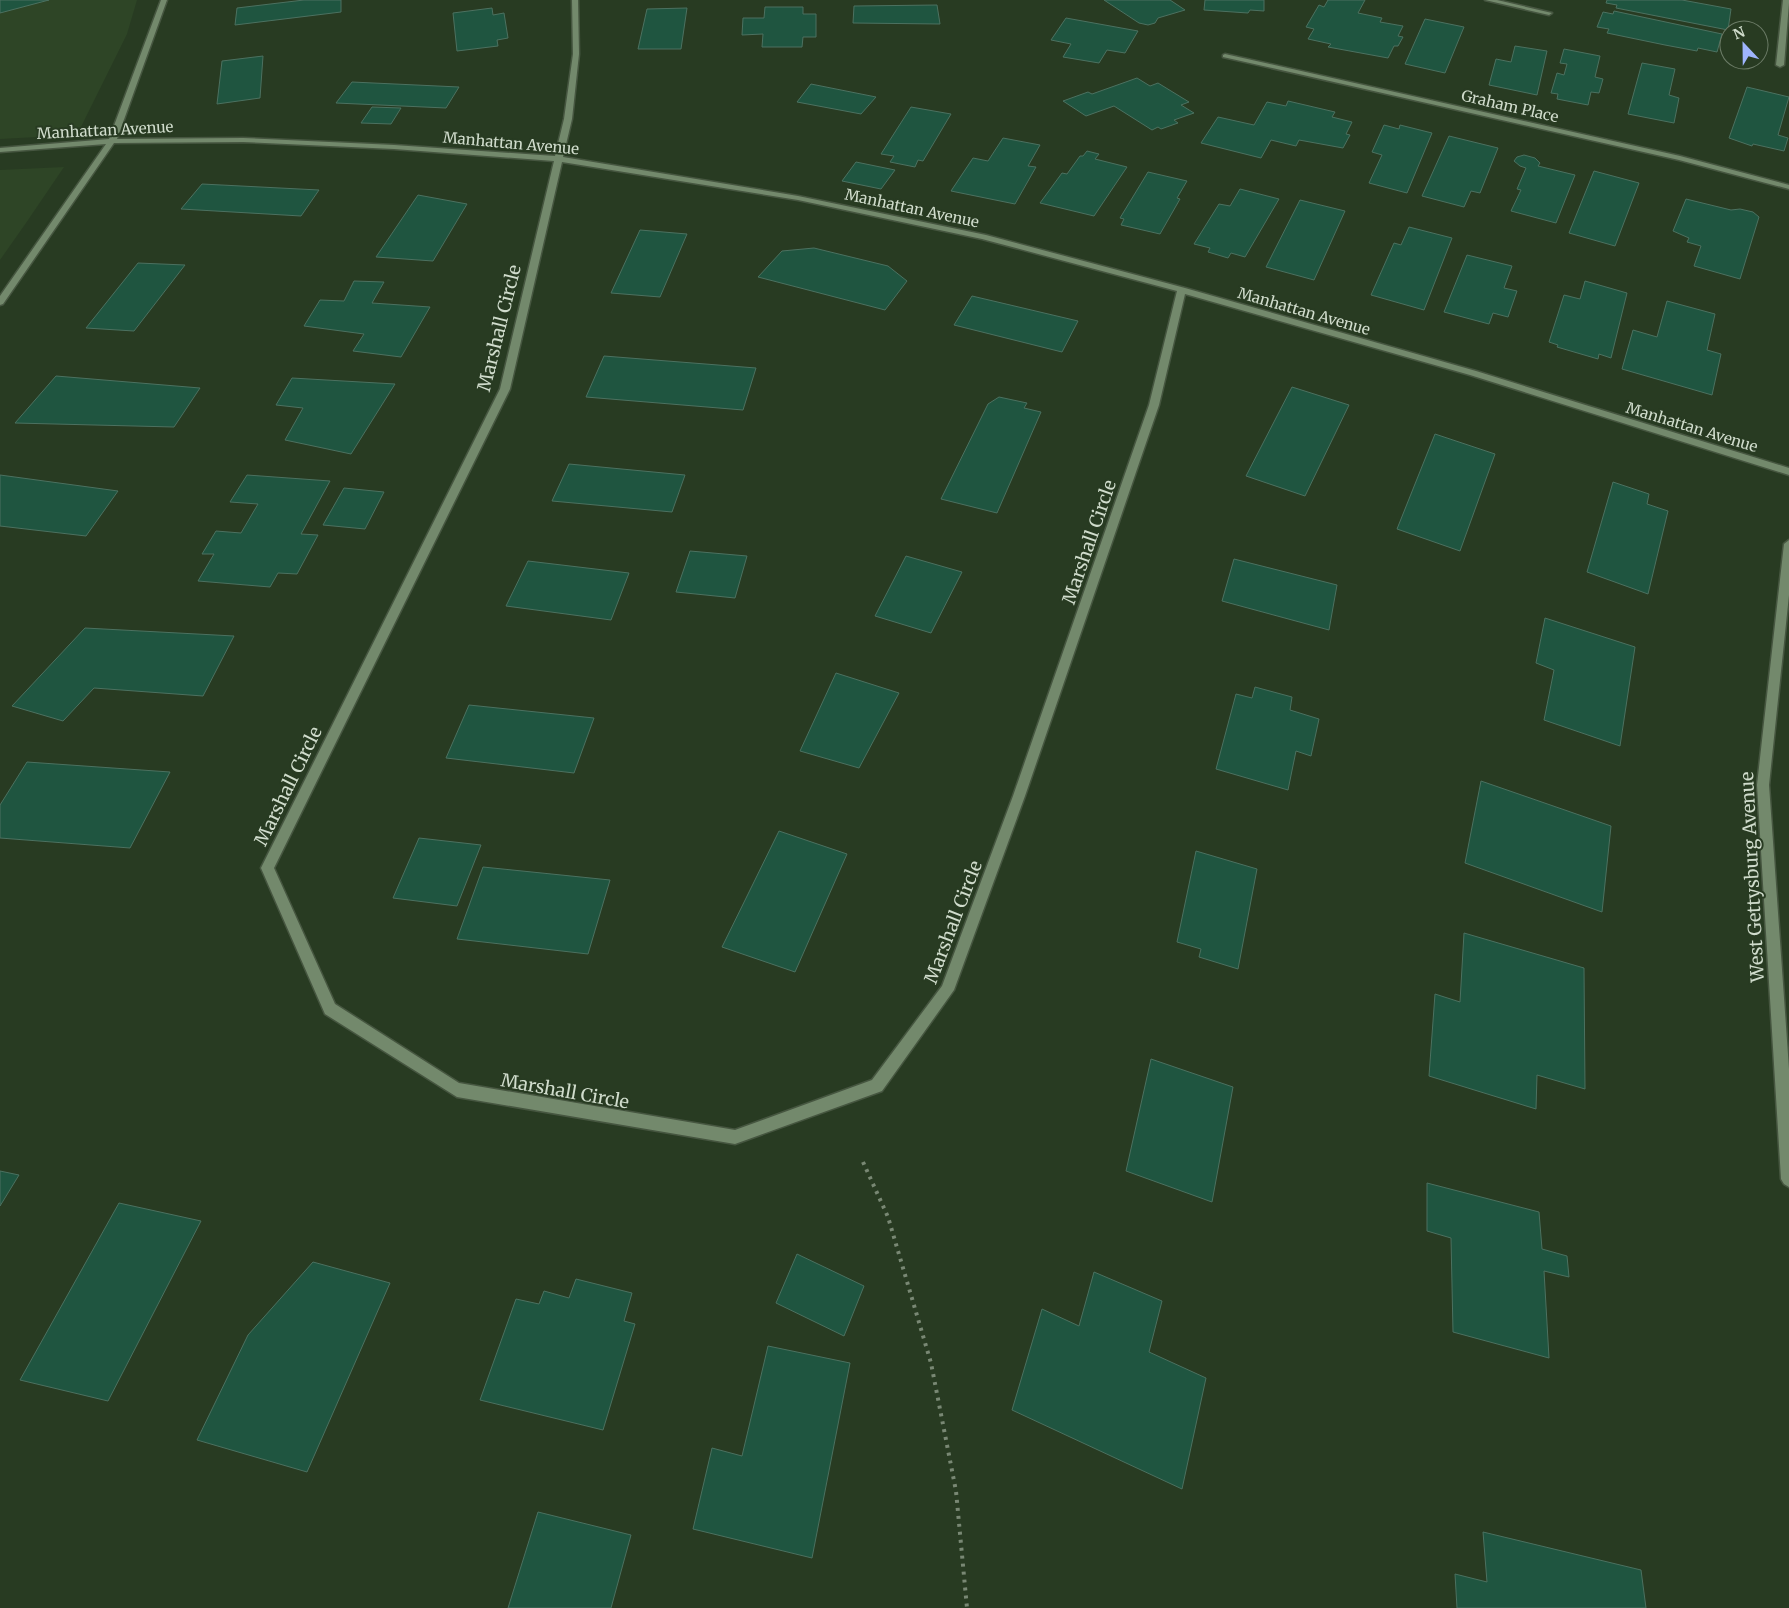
<svg xmlns="http://www.w3.org/2000/svg" width="1789" height="1608" viewBox="0 0 1789 1608" font-family="Merriweather,serif">
<style>
.built{fill:#2e4526}
.building{fill:#1f5540;stroke:#4c7160}
.lines{fill:none;stroke-linecap:round;stroke-linejoin:round}
.minor-casing{stroke:#465640;stroke-width:3}
.path{stroke:#798874;stroke-width:4;stroke-dasharray:3 5;stroke-linecap:butt}
.minor{fill:#73896c;fill-rule:evenodd}
.labels{text-anchor:middle;dominant-baseline:central;stroke-width:4;stroke-linejoin:round;paint-order:stroke}
.far-street-label{font-size:15px;fill:#d0dccc;stroke:#283b22}
.street-label{font-size:18px;fill:#d0dccc;stroke:#283b22}
</style>
<rect width="100%" height="100%" fill="#283b22"/>
<path class="built" d="M0,0h137l-10,34 -48,97 -23,5 -56,3z
M64,167l-38,56 -26,37v-90z"/>
<path class="building" d="M0,0h49l-49,13z
M304,0h37v12l-106,13 2,-17z
M1104,0h66l15,10 -27,8 -3,5 -7,2 -9,-2z
M1205,0h59v11l-14,-1 -2,3 -44,-3z
M1328,0h37l-7,13 24,5 -2,4 23,4 -5,10 5,1 -5,9h-4l-6,12 -60,-11 3,-3 -23,-5 6,-10 -8,-2 13,-22 5,2z
M1607,0h75l49,9 -3,21 -112,-22 1,-3 -11,-2z
M937,5l3,19 -87,-1 1,-17z
M765,7h38v7h13v23h-13l-1,10h-40l1,-13 -21,1 1,-17h21z
M492,8l1,7 11,-2 4,25 -11,2 1,6 -41,5 -4,-38z
M687,8l-6,41h-43l9,-40z
M1614,11l108,23 -5,18 -19,-4 -1,3 -32,-6 -58,-12 2,-4 -12,-2 6,-15 10,2z
M1066,18l72,13 -13,22 -18,-3 -8,13 -36,-6 8,-13 -20,-4z
M1425,19l39,8 -19,46 -40,-9z
M1515,46l32,5 -10,44 -48,-10 7,-26 15,3z
M1564,49l36,7 -5,21 8,2 -4,14 -8,-1 -3,13 -31,-6 1,-5 -7,-1 6,-20 7,2 3,-11 -7,-1z
M263,56l-3,42 -43,6 5,-43z
M1642,63l33,6 -6,26 10,3 -5,25 -46,-9z
M1137,78l13,8 8,-3 31,19 -8,3 13,8 -20,7 4,3 -17,6 -3,-2 -6,3 -38,-24 -28,10 -23,-15 25,-9 4,2z
M352,82l107,5 -13,21 -110,-5z
M811,84l65,13 -15,17 -64,-12z
M1747,87l42,10 -11,38 10,3 -4,13 -31,-7 -1,2 -23,-8z
M1288,101l47,11 -3,5 20,5 -6,12 4,1 -7,13 -44,-8 -3,6 -25,-6 -10,18 -60,-15 17,-26 36,8 13,-23 19,4z
M372,107l29,1 -10,16 -30,-1z
M911,107l40,7 -28,47 -5,-1 -3,7 -25,-5 4,-6 -13,-2z
M1384,125l15,4 1,-4 32,8 -25,60 -38,-10 13,-28 -10,-3z
M1449,136l49,12 -18,45 -9,-2 -7,16 -42,-11z
M1003,138l37,7 -12,21 8,1 -21,37 -64,-13 22,-33 15,3z
M1087,151l12,3 -4,5 32,8 -33,49 -54,-13 22,-30 5,1 13,-18h3z
M1524,155l11,3 5,5 -2,3 37,9 -19,48 -45,-12 10,-21 -4,-1 9,-21 -6,-2 -6,-5 3,-4z
M856,162l39,8 -14,19 -39,-8z
M1594,171l45,12 -24,63 -46,-13z
M1148,172l39,9 -10,17 3,1 -20,35 -39,-9 3,-6 -4,-1z
M202,184l117,6 -18,26 -120,-7z
M1240,189l39,10 -34,58 -14,-4 -3,5 -20,-6 2,-4 -16,-4 25,-40 11,2z
M418,195l49,9 -34,57 -57,-4z
M1686,199l45,11 9,-1 13,3 6,5 -19,62 -46,-13 7,-20 -14,-4 2,-4 -16,-7z
M1300,200l45,11 -31,69 -48,-13z
M1409,227l43,11 -28,72 -53,-15 23,-52 7,2z
M640,230l47,4 -27,63 -49,-4z
M814,248l74,18 19,15 -22,29 -127,-33 24,-26z
M1467,255l45,11 -8,22 13,3 -9,26 -15,-4 -4,11 -45,-12z
M138,263l47,2 -51,66 -48,-3z
M354,281l30,1 -12,21 58,4 -29,50 -48,-6 11,-17 -60,-8 16,-26 24,1z
M1585,281l42,12 -16,65 -12,-4 -1,5 -41,-12 1,-2 -9,-3 15,-47 16,4z
M972,296l106,25 -16,31 -108,-27z
M1667,301l48,13 -8,36 14,4 -9,41 -90,-26 11,-39 24,7z
M604,356l152,12 -13,42 -157,-13z
M56,376l144,12 -26,39 -159,-4z
M292,378l103,6 -44,70 -66,-14 18,-32 -27,-3z
M1292,387l57,18 -44,91 -59,-20z
M999,397l28,6 -3,5 17,4 -44,101 -56,-14 47,-95z
M1435,434l60,20 -35,97 -63,-22z
M569,464l116,11 -13,37 -120,-11z
M0,475l118,16 -32,45 -86,-10z
M247,475l83,6 -29,53 17,1 -21,39 -19,-1 -8,14 -72,-6 16,-27h-12l14,-23 25,2 17,-29 -28,-2z
M1613,482l36,12 -2,10 21,7 -20,83 -61,-22z
M344,488l40,4 -19,37 -42,-4z
M690,551l57,5 -12,42 -59,-6z
M906,556l56,16 -31,61 -56,-17z
M1234,559l103,26 -8,45 -107,-29z
M528,561l101,12 -18,47 -105,-14z
M1545,618l90,29 -15,99 -76,-26 10,-50 -18,-7z
M85,628l149,8 -31,60 -109,-8 -31,33 -51,-15z
M836,673l63,20 -40,75 -59,-17z
M1255,687l37,10 -2,13 29,9 -8,37 -15,-5 -8,39 -72,-21 20,-75 16,4z
M469,705l125,13 -20,55 -128,-15z
M27,762l143,10 -40,76 -130,-10v-33z
M1481,781l130,45 -9,86 -137,-49z
M779,831l68,23 -52,118 -73,-25z
M419,838l62,7 -24,61 -64,-8z
M1196,851l61,18 -19,100 -39,-12 2,-8 -24,-7z
M483,867l127,13 -22,74 -131,-15z
M1464,933l120,35 1,121 -48,-14 -1,34 -107,-33 6,-82 25,8z
M1151,1059l82,28 -21,115 -86,-31z
M0,1171l19,4 -19,31z
M1427,1183l112,29 3,37 25,7 2,21 -25,-6 5,87 -96,-26 -2,-94 -24,-7z
M119,1203l82,18 -93,180 -88,-21z
M797,1254l67,32 -20,50 -68,-33z
M313,1262l77,21 -83,189 -110,-32 51,-105z
M1094,1272l68,29 -13,51 57,26 -24,111 -170,-79 30,-101 37,17z
M576,1279l56,14 -8,28 11,3 -32,106 -123,-30 36,-101 23,5 5,-13 25,7z
M768,1346l82,17 -38,195 -119,-29 19,-81 30,8z
M538,1512l93,23 -20,73h-103z
M1483,1532l158,38 5,38h-189l-2,-34 32,8z"/>
<g class="lines">
<defs>
<path id="minor" d="M161,0h6l-50,139 126,-1 151,7 161,11 9,-37 9,-65 -1,-54h6l1,54 -7,65 -9,38 235,39 188,39 199,53 291,83 313,97v7l-319,-100 -285,-81 -26,111 -134,391 -71,194 -72,101 -147,53 -278,-47 -132,-83 -64,-146 239,-479 54,-228 -160,-12 -151,-7 -129,1 -111,161 -3,1v-9l106,-152 -106,8v-4l109,-9zM562,162l236,38 184,39 195,52 -28,114 -136,391 -71,190 -70,94 -137,50 -276,-47 -124,-79 -61,-136 236,-479z
M1485,0h12l55,13 -3,2z
M1783,0h6v3l-5,62 -4,2 -4,-2z
M1225,54l455,102 109,29v4l-110,-29 -456,-103v-2z
M1789,540v55l-20,190 20,284v118l-5,-3 -3,-5 -24,-394 27,-241z"/>
</defs>
<use href="#minor" class="minor-casing"/>
<path class="path" d="M863,1162l25,55 43,146 25,128 11,117"/>
<use href="#minor" class="minor"/>
</g>
<g class="labels">
<g class="far-street-label">
<text transform="translate(1510 106) rotate(13)">Graham Place</text>
<text transform="translate(105 130) rotate(-3)">Manhattan Avenue</text>
<text transform="translate(511 143) rotate(5)">Manhattan Avenue</text>
<text transform="translate(912 208) rotate(12)">Manhattan Avenue</text>
<text transform="translate(1304 311) rotate(16)">Manhattan Avenue</text>
<text transform="translate(1692 427) rotate(17)">Manhattan Avenue</text>
</g>
<g class="street-label">
<text transform="translate(499 328) rotate(-76)">Marshall Circle</text>
<text transform="translate(1089 542) rotate(-71)">Marshall Circle</text>
<text transform="translate(288 786) rotate(-64)">Marshall Circle</text>
<text transform="translate(1752 877) rotate(-93)">West Gettysburg Avenue</text>
<text transform="translate(953 922) rotate(-69)">Marshall Circle</text>
<text transform="translate(565 1091) rotate(10)">Marshall Circle</text>
</g>
</g>
<g transform="translate(1744 45) rotate(338)"><circle r="24" fill="#283b22" stroke="#6b7b66"/>
<path d="M0-4L9 19L0 12L-9 19Z" fill="#9eb4fd"/>
<text y="-8" font-size="14" font-weight="bold" text-anchor="middle" fill="#d0dccc">N</text>
</g>
</svg>
